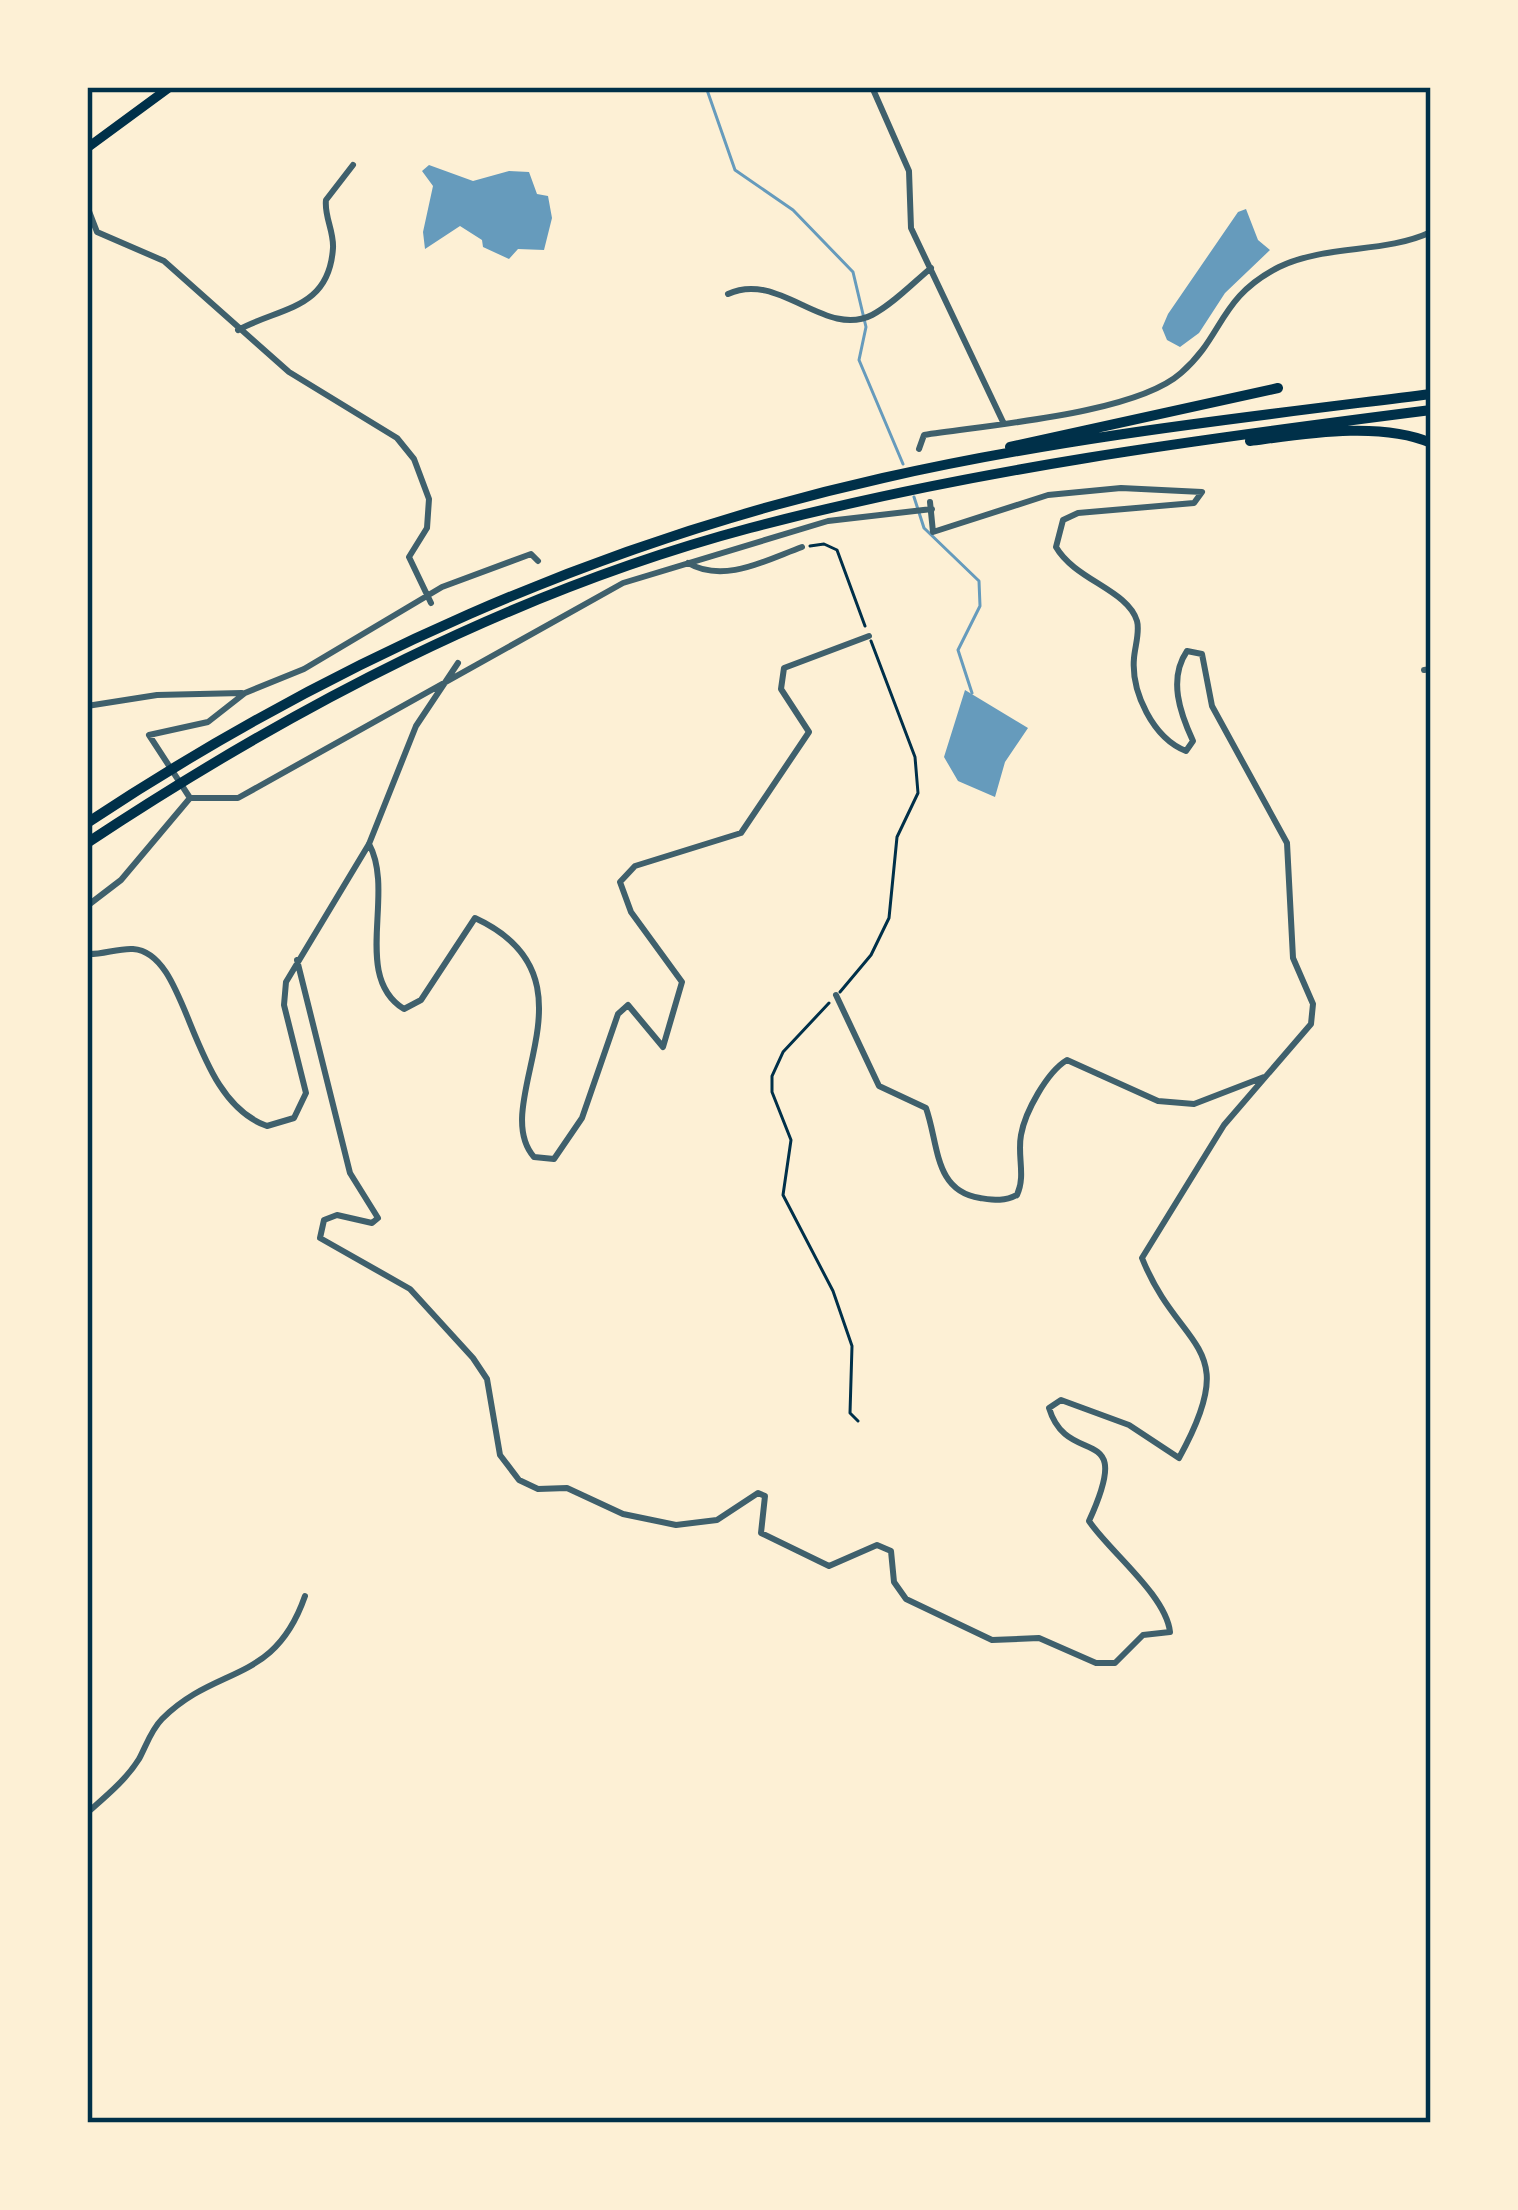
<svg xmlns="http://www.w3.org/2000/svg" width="1518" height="2210" viewBox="0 0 1518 2210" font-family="'Fira Sans Condensed',sans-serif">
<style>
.water{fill:#669bbc}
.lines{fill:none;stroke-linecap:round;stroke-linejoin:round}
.stream{stroke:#669bbc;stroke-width:3}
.path{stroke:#003049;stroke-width:3}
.minor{stroke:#3f606c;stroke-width:6}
.trunk{stroke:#003049;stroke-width:9}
.motorway{stroke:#003049;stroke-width:10}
.neatline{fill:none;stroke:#003049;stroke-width:4.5}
</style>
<rect width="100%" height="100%" fill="#fdf0d5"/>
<path class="water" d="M429,165l44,16 36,-10 20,1 8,22 11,2 4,22 -8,32 -26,-1 -9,10 -26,-12 -1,-7 -22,-14 -35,23 -2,-17 10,-46 -11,-15z
M1246,209l12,31 12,10 -45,43 -26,40 -19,14 -13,-7 -5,-12 6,-14 70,-102z
M965,690l63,38 -23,34 -10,35 -37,-16 -14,-24z"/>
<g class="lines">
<path class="stream" d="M706,87l29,83 58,40 60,62 13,55 -7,33 44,104
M914,497l10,31 55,53 1,25 -22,44 14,43"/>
<path class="path" d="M810,546l14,-2 13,6 28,76
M840,992l31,-37 18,-37 8,-81 21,-44 -3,-36 -44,-116
M829,1003l-46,49 -11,24v16l19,48 -8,55 50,96 19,55 -2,67 8,8"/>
<path class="minor" d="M872,87l37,84 2,57 93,196
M87,206l10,26 67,29 125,111 108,66 17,21 15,40 -2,29 -18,29 22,46
M728,294c51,-24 97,45 144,21 21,-11 41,-32 59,-47
M238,330c42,-23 91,-20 95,-82 1,-17 -9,-32 -7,-48l27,-35
M919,449l5,-14c63,-10 211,-21 257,-62 43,-37 37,-75 98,-106 48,-23 105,-13 152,-35
M688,563c36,21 78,-3 114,-16
M1424,670l7,-1
M87,706l70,-11 85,-2
M190,798h48l385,-215 205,-62 104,-12
M190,798l-41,-63 59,-13 37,-29 59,-24 138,-82 89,-33 7,7
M369,844c27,49 -18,132 35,165l17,-9 54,-82c132,61 11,184 59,239l20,2 28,-41 36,-104 10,-9 35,42 19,-65 -51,-70 -11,-30 15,-16 106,-33 68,-101 -28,-43 3,-21 85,-32
M87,906l34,-26 69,-82
M87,954c15,1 31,-6 46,-5 58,4 55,149 134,177l27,-8 12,-25 -22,-88 2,-23 83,-138 47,-118 42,-63
M297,960l53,213 28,45 -6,5 -35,-8 -13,5 -4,18 90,51 63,69 14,21 13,76 19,25 19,9 29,-1 56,26 53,11 41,-5 41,-27 7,3 -4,37 68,33 48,-21 14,6 3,31 12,17 86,41 47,-2 57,25h19l28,-28 27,-3c-4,-37 -62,-82 -81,-111 47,-103 -21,-50 -40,-113l12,-8 68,25 50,33c65,-117 1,-105 -37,-200l82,-133 87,-101 2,-20 -20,-46 -6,-115 -75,-137 -10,-52 -15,-3c-19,28 -7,62 6,90l-7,10c-33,-13 -55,-59 -52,-93 1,-12 6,-26 3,-37 -9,-31 -62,-41 -81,-74l7,-27 15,-7 116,-10 8,-11 -81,-4 -73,7 -115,37 -3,-30
M836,995l43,91 47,22c13,37 8,83 54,90 14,2 24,4 37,-3 9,-20 0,-39 4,-60 4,-23 26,-63 46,-75l91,41 36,3 70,-27
M87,1813c18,-16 39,-33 52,-54 7,-13 12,-29 23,-40 55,-55 112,-34 143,-123"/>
<path class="trunk" d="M87,148l83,-61"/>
<path class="motorway" d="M1250,441c54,-7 130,-20 181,2
M1010,447l268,-59
M87,823c243,-161 511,-281 796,-345 180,-41 365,-61 548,-84
M87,843c204,-135 426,-252 663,-315 223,-59 452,-89 681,-118"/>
</g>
<rect width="1518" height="2210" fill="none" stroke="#fdf0d5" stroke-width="180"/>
<rect x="90" y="90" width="1338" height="2030" class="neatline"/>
</svg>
